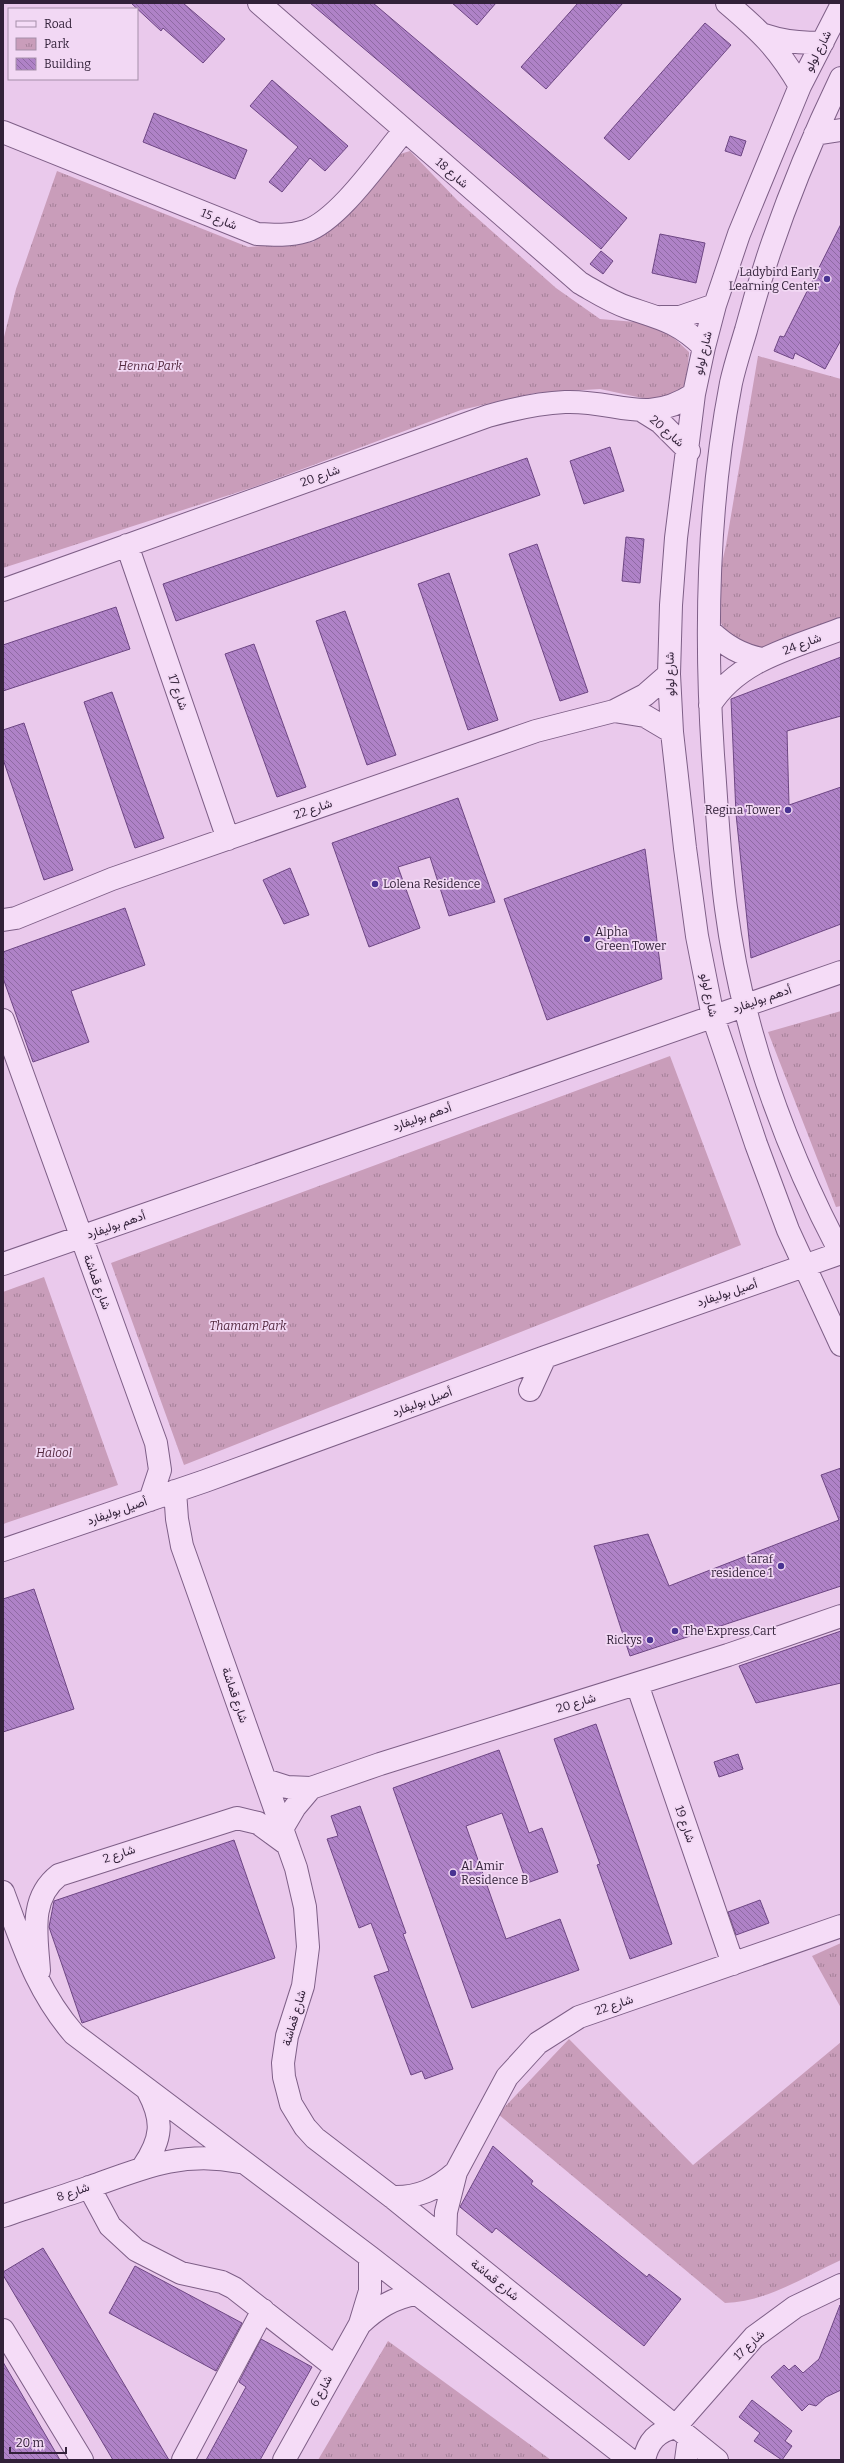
<svg xmlns="http://www.w3.org/2000/svg" width="844" height="2463" viewBox="0 0 844 2463" font-family="Bitter,Vazirmatn,serif">
<style>
.park{fill:url(#park-tufts)}
.building{fill:url(#building-back-hatch);stroke:#6e4684}
.lines{fill:none;stroke-linecap:round;stroke-linejoin:round}
.minor-casing{stroke:#7e5f87;stroke-width:24}
.minor{stroke:#f5dcf7;stroke-width:22}
.poi-dot{fill:#493392;stroke:#f2d8f4;stroke-width:1.5}
.labels{text-anchor:middle;dominant-baseline:central;stroke-width:3.5;stroke-linejoin:round;paint-order:stroke}
.street-label{font-size:12px;fill:#322139;stroke:#f2d8f4}
.poi-label{font-size:12px;fill:#322139;stroke:#f2d8f4;text-anchor:end}
.park-label{font-size:12px;font-style:italic;fill:#53293f;stroke:#f2d8f4}
</style>
<defs>
<pattern id="park-tufts" width="24" height="20" patternUnits="userSpaceOnUse"><rect width="24" height="20" fill="#c99dba"/><path d="M3 7l-1-3M5 7V3M7 7l1-3M15 17l-1-3M17 17v-4M19 17l1-3" fill="none" stroke="#a48098"/></pattern>
<pattern id="building-back-hatch" width="6" height="6" patternUnits="userSpaceOnUse"><rect width="6" height="6" fill="#af82c7"/><path d="M-1 5l2 2M0 0l6 6M5-1l2 2" fill="none" stroke="#8f6aa3"/></pattern>
</defs>
<rect width="100%" height="100%" fill="#eac9ec"/>
<path class="park" d="M410,151l48,50 98,87 44,31 59,5 30,28 -3,35 -25,15 -61,-13 -65,4 -74,17 -210,78 -248,80v-227l13,-52 41,-118 191,76 65,-5 36,-33 41,-52z
M758,356l83,23v250l-79,30 -36,-28 -11,-17 -1,-15 12,-54z
M841,1011v195l-5,1 -68,-175z
M670,1056l71,189 -557,220 -73,-202z
M44,1277l74,208 -115,39v-232z
M841,1943v65l-29,-52z
M569,2039l124,126 148,-123v218c-37,17 -75,42 -116,43l-227,-189z
M388,2341l163,119h-233z"/>
<path class="building" d="M131,3h52l42,36 -22,24 -40,-35 -2,3z
M310,3h63l254,215 -26,31z
M452,3h44l-19,22z
M578,3h45l-77,86 -25,-22z
M705,23l26,22 -102,115 -25,-22z
M272,80l76,66 -23,25 -15,-13 -28,34 -13,-10 29,-35 -48,-41z
M154,113l93,37 -12,29 -92,-37z
M730,136l16,5 -5,15 -16,-5z
M841,224v116l-16,29 -30,-16 -2,6 -19,-8 6,-15 4,1z
M660,234l45,9 -9,40 -44,-10z
M601,251l12,10 -10,13 -13,-10z
M610,447l14,44 -40,13 -14,-43z
M527,458l13,37 -364,126 -13,-37z
M626,537l18,2 -4,44 -18,-2z
M537,544l51,148 -28,9 -51,-147z
M449,573l49,147 -30,10 -50,-146z
M116,607l14,42 -127,42v-46z
M345,611l51,144 -29,10 -51,-144z
M254,644l52,143 -29,10 -52,-143z
M841,657v59l-54,15 2,74 52,-18v137l-90,34 -15,-144 -5,-115z
M112,692l52,146 -29,10 -51,-146z
M24,723l49,147 -29,10 -41,-121v-29z
M458,798l37,104 -46,14 -19,-59 -32,10 22,61 -51,19 -37,-104z
M645,849l17,130 -115,41 -43,-121z
M290,868l19,47 -25,9 -21,-44z
M125,908l20,57 -74,26 18,51 -56,20 -30,-84v-26z
M841,1468v118l-211,70 -36,-110 54,-12 21,52 170,-66 -18,-45z
M34,1589l40,120 -71,23v-133z
M841,1631v52l-85,20 -17,-37z
M596,1724l76,220 -42,15 -33,-94 3,-1 -46,-125z
M499,1750l30,83 13,-5 16,44 -31,11 -25,-70 -36,13 40,113 54,-20 19,51 -107,38 -79,-220z
M738,1754l5,15 -24,8 -5,-15z
M360,1806l46,127 -3,1 50,135 -28,10 -3,-8 -11,4 -37,-99 15,-5 -18,-48 -12,5 -32,-89 11,-3 -7,-20z
M234,1840l41,118 -193,65 -33,-96 5,-26z
M760,1900l9,23 -33,12 -8,-23z
M493,2146l40,35 -2,3 116,93 2,-3 32,25 -37,47 -148,-118 -4,5 -32,-26z
M43,2248l14,23 112,189h-56l-110,-185v-3z
M135,2266l107,57 -26,48 -107,-58z
M840,2305l1,85 -15,7 -10,9 -7,-2 -7,7 -31,-34 13,-12 5,5 6,-5 8,8 16,-14z
M261,2339l51,28 -52,93h-54l40,-73 -7,-5z
M3,2362l57,98h-57z
M752,2400l40,31 -7,10 7,5 -10,14 -28,-19 6,-8 -21,-16z"/>
<g class="lines">
<defs>
<path id="minor" d="M259,3l321,280c16,9 31,19 49,25 33,11 49,14 75,39
M727,3c33,28 51,45 73,83
M841,6l-41,80 -61,148 -24,71 -11,42 -10,47 -18,144 -5,67 -2,69 3,58 13,116 12,88 16,81 43,127 32,86 53,115
M764,35c21,7 38,9 59,7
M841,78c-39,81 -72,165 -95,252 -5,17 -11,35 -15,53 -23,119 -26,251 -18,372 4,51 6,102 13,153 16,121 58,238 115,346
M3,132l254,102c17,1 32,2 49,-3 33,-11 75,-73 98,-100
M815,134l26,-4
M661,317h19l35,-12
M644,412l16,10 29,29
M127,545l101,294
M3,590l485,-174c25,-7 51,-13 77,-14 53,-2 80,24 129,-8
M710,631c16,15 31,24 52,28
M710,705c29,-46 83,-57 131,-76
M614,711l31,5 27,16
M3,920l13,-2 96,-39 424,-148 78,-20 31,-16 24,-21
M3,1020l153,423 4,27 -10,30
M3,1264l838,-292
M530,1390l15,-33
M175,1491l2,28 5,27 114,322 9,39 3,40 -5,39 -16,50 -4,27 1,14 7,27 14,23 10,11 77,59 325,263
M3,1550l202,-69 340,-124 296,-104
M637,1684l96,280
M265,1780l22,7 24,1 69,-24 348,-109 113,-39
M282,1829l13,-22 16,-19
M3,1892c20,53 33,98 71,142l296,223 260,203
M39,1971c-2,-34 -11,-72 20,-96l178,-57 21,5 30,22
M143,2167c19,-28 21,-46 5,-76
M89,2187l21,39 26,24 45,23 41,9 12,6 101,79
M392,2197c26,1 45,-8 64,-25
M3,2216c29,-10 58,-19 87,-29 52,-19 93,-37 150,-25
M445,2240l1,-28 10,-40 51,-95 31,-34 41,-26 262,-91
M360,2324c17,-16 33,-26 56,-30
M3,2330l79,130
M183,2460l80,-150
M284,2460l76,-136 10,-33v-34
M644,2460c4,-19 13,-28 31,-33l79,-90 41,-30 46,-22
M686,2460l3,-22"/>
</defs>
<use href="#minor" class="minor-casing"/>
<use href="#minor" class="minor"/>
</g>
<g class="poi-dot">
<circle cx="827" cy="279" r="4"/>
<circle cx="788" cy="810" r="4"/>
<circle cx="375" cy="884" r="4"/>
<circle cx="587" cy="939" r="4"/>
<circle cx="781" cy="1566" r="4"/>
<circle cx="675" cy="1631" r="4"/>
<circle cx="650" cy="1640" r="4"/>
<circle cx="453" cy="1873" r="4"/>
</g>
<g class="labels">
<g class="street-label">
<text transform="translate(818 51) rotate(-63)">شارع لولو</text>
<text transform="translate(452 173) rotate(41)">شارع 18</text>
<text transform="translate(219 219) rotate(22)">شارع 15</text>
<text transform="translate(703 353) rotate(-77)">شارع لولو</text>
<text transform="translate(667 431) rotate(41)">شارع 20</text>
<text transform="translate(320 476) rotate(-20)">شارع 20</text>
<text transform="translate(802 644) rotate(-21)">شارع 24</text>
<text transform="translate(670 674) rotate(-91)">شارع لولو</text>
<text transform="translate(178 692) rotate(71)">شارع 17</text>
<text transform="translate(313 809) rotate(-19)">شارع 22</text>
<text transform="translate(709 995) rotate(78)">شارع لولو</text>
<text transform="translate(762 999) rotate(-19)">أدهم بوليفارد</text>
<text transform="translate(422 1117) rotate(-19)">أدهم بوليفارد</text>
<text transform="translate(116 1225) rotate(-19)">أدهم بوليفارد</text>
<text transform="translate(97 1282) rotate(70)">شارع قماشة</text>
<text transform="translate(727 1293) rotate(-18)">أصيل بوليفارد</text>
<text transform="translate(422 1402) rotate(-20)">أصيل بوليفارد</text>
<text transform="translate(117 1511) rotate(-19)">أصيل بوليفارد</text>
<text transform="translate(235 1695) rotate(71)">شارع قماشة</text>
<text transform="translate(576 1703) rotate(-17)">شارع 20</text>
<text transform="translate(685 1824) rotate(71)">شارع 19</text>
<text transform="translate(119 1854) rotate(-18)">شارع 2</text>
<text transform="translate(614 2005) rotate(-19)">شارع 22</text>
<text transform="translate(294 2018) rotate(-74)">شارع قماشة</text>
<text transform="translate(73 2192) rotate(-19)">شارع 8</text>
<text transform="translate(495 2280) rotate(39)">شارع قماشة</text>
<text transform="translate(749 2345) rotate(-44)">شارع 17</text>
<text transform="translate(321 2391) rotate(-62)">شارع 6</text>
</g>
<g class="poi-label">
<text x="819" y="272">Ladybird Early<tspan x="819" dy="14">Learning Center</tspan></text>
<text x="780" y="810">Regina Tower</text>
<text x="383" y="884" text-anchor="start">Lolena Residence</text>
<text x="595" y="932" text-anchor="start">Alpha<tspan x="595" dy="14">Green Tower</tspan></text>
<text x="773" y="1559">taraf<tspan x="773" dy="14">residence 1</tspan></text>
<text x="683" y="1631" text-anchor="start">The Express Cart</text>
<text x="642" y="1640">Rickys</text>
<text x="461" y="1866" text-anchor="start">Al Amir<tspan x="461" dy="14">Residence B</tspan></text>
</g>
<g class="park-label">
<text x="150" y="366">Henna Park</text>
<text x="248" y="1326">Thamam Park</text>
<text x="54" y="1453">Halool</text>
</g>
</g>
<rect width="844" height="2463" fill="none" stroke="#322139" stroke-width="8"/>
<rect x="8" y="8" width="130" height="72" fill="#f2d8f4" stroke="#a58fa9"/>
<rect x="16" y="21" width="20" height="6" fill="#f5dcf7" stroke="#a58fa9"/>
<text x="44" y="28" font-size="12" fill="#322139">Road</text>
<rect x="16" y="38" width="20" height="12" fill="url(#park-tufts)" stroke="#a58fa9"/>
<text x="44" y="48" font-size="12" fill="#322139">Park</text>
<rect x="16" y="58" width="20" height="12" fill="url(#building-back-hatch)" stroke="#a58fa9"/>
<text x="44" y="68" font-size="12" fill="#322139">Building</text>
<path d="M10 2447v6h56v-6" fill="none" stroke="#322139" stroke-width="2"/>
<text x="16" y="2447" font-size="12" fill="#322139" stroke="#f2d8f4" stroke-width="3" paint-order="stroke">20 m</text>
</svg>
